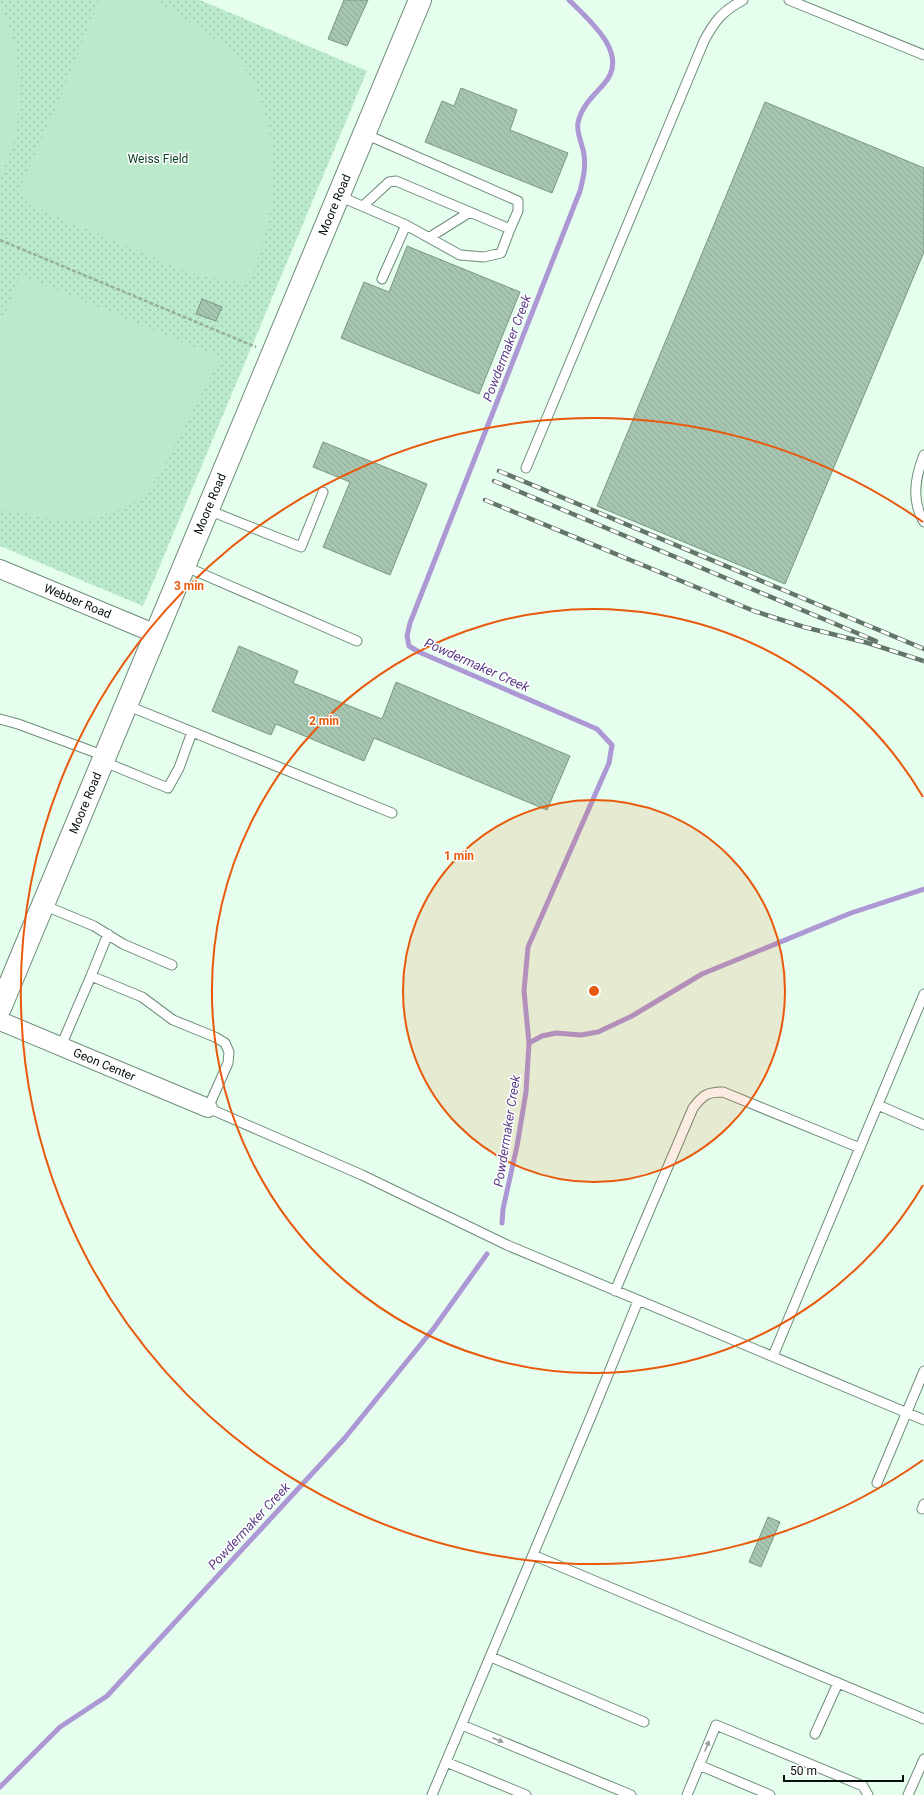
<svg xmlns="http://www.w3.org/2000/svg" width="924" height="1795" viewBox="0 0 924 1795" font-family="Roboto,sans-serif">
<style>
.green{fill:url(#green-dots)}
.pitch{fill:#bae9cb}
.lines{fill:none;stroke-linecap:round;stroke-linejoin:round}
.stream{stroke:#ac98d4;stroke-width:5}
.building{fill:url(#building-back-hatch);stroke:#7a9784}
.service-casing{stroke:#6e8b79;stroke-width:11}
.minor-casing{stroke:#6e8b79;stroke-width:20}
.tertiary-casing{stroke:#6e8b79;stroke-width:24}
.path{stroke:#98ad9f;stroke-width:2.5;stroke-dasharray:4 2;stroke-linecap:butt}
.service{stroke:#fff;stroke-width:9}
.minor{stroke:#fff;stroke-width:18}
.tertiary{stroke:#fff;stroke-width:22}
.rail-casing{stroke:#637469;stroke-width:4.5}
.rail{stroke:#fff;stroke-width:3;stroke-dasharray:9;stroke-linecap:butt}
.oneway{fill:#9ba09d}
.ring{fill:none;stroke:#e8590c;stroke-width:2}
.labels{text-anchor:middle;dominant-baseline:central;stroke-width:3;stroke-linejoin:round;paint-order:stroke}
.park-label{font-size:12px;fill:#0a4026;stroke:#fff}
.street-label{font-size:12px;fill:#06110a;stroke:#fff}
.water-label{font-size:13px;font-style:italic;fill:#5b3e88;stroke:#fff}
.centre{fill:#e8590c;stroke:#fff;stroke-width:2}
.ring-label{font-size:12px;text-anchor:middle;font-weight:bold;fill:#e8590c;stroke:#fff;stroke-width:3;stroke-linejoin:round;paint-order:stroke}
</style>
<defs>
<pattern id="green-dots" width="8" height="8" patternUnits="userSpaceOnUse"><rect width="8" height="8" fill="#bae9cb"/><path d="M2 2h.1M6 6h.1" fill="none" stroke="#9ec7ad" stroke-width="1.8" stroke-linecap="round"/></pattern>
<pattern id="building-back-hatch" width="6" height="6" patternUnits="userSpaceOnUse"><rect width="6" height="6" fill="#a7c6b2"/><path d="M-1 5l2 2M0 0l6 6M5-1l2 2" fill="none" stroke="#8ea998"/></pattern>
</defs>
<rect width="100%" height="100%" fill="#e5feed"/>
<path class="green" d="M0,0h200l167,71 -224,535 -143,-60z"/>
<path class="pitch" d="M99,0c16,0 33,0 49,0 16,2 34,17 48,25 18,12 37,26 49,44 40,62 33,151 3,215l-55,-10 -166,-70 -7,-17 37,-81z
M0,4c17,34 23,78 18,115 -2,21 -10,40 -18,59z
M21,275l200,83 -64,120 -14,19 -20,11 -23,9 -21,4 -24,-2 -55,-10v-184z"/>
<g class="lines">
<path class="stream" d="M529,1043l13,-7 14,-3 25,2 17,-3 34,-16 70,-42 149,-61 73,-24
M502,1223l1,-14 14,-63 9,-54 3,-49 -5,-52 4,-44 81,-184 3,-18 -15,-16 -178,-77 -10,-6 -2,-10 3,-13 170,-432c3,-12 6,-23 4,-36 -1,-10 -8,-22 -6,-32 3,-16 15,-27 25,-38 29,-30 -14,-65 -34,-85
M0,1787l60,-60 47,-31 237,-257 90,-111 53,-74"/>
</g>
<path class="building" d="M344,0h24l-21,46 -19,-7z
M461,88l56,22 -7,20 58,23 -16,40 -127,-51 17,-41 12,5z
M765,102l159,66v84l-139,332 -188,-78z
M407,246l113,46 -41,102 -138,-56 23,-56 25,10z
M202,299l20,8 -6,14 -20,-7z
M323,442l104,42 -37,91 -67,-28 27,-65 -37,-15z
M239,646l59,25 -5,12 89,36 14,-37 174,74 -23,54 -173,-72 -10,23 -88,-37 -5,11 -59,-24z
M768,1517l12,5 -19,45 -12,-5z"/>
<g class="lines">
<defs>
<path id="service" d="M789,0l135,55
M365,134l153,67v10l-8,18
M339,196l67,29 54,30 24,2 17,-4 9,-24 -114,-48 -7,1 -26,24
M430,237l40,-25
M382,279l24,-54
M924,455c-9,22 -13,46 0,67
M526,468l178,-427c11,-21 19,-30 39,-41
M208,510l93,37 22,-55
M184,566l173,75
M126,705l266,108
M0,719l18,5 87,32
M102,761l66,27 11,-20 13,-36
M43,905l51,21 29,18 49,21
M91,976l17,-42
M61,1046l30,-70 51,21 31,23 42,17 10,6 4,9 -1,11 -20,45 154,67 145,70 417,175
M878,1105l46,20
M615,1291l78,-183c10,-13 14,-16 30,-16l137,56
M773,1356l151,-362
M877,1483l47,-112
M922,1509l2,-5
M533,1555l391,164
M491,1657l153,65
M462,1725l169,70
M815,1734l23,-51
M446,1762l80,33
M699,1765l71,30
M432,1795l160,-381 46,-113
M687,1795l29,-70 147,61 5,9
M908,1795l16,-36"/>
<g id="minor">
<path id="s1" d="M0,569l156,65"/>
<path id="s2" d="M0,1021l208,87"/>
</g>
<g id="tertiary">
<path id="s3" d="M0,1008l420,-1008"/>
</g>
</defs>
<use href="#service" class="service-casing"/>
<use href="#minor" class="minor-casing"/>
<use href="#tertiary" class="tertiary-casing"/>
<path class="path" d="M0,240l256,107"/>
<use href="#service" class="service"/>
<use href="#minor" class="minor"/>
<use href="#tertiary" class="tertiary"/>
<defs>
<path id="rail" d="M499,471l425,178
M494,481l382,160
M485,500l269,111 50,16 64,16 56,18"/>
</defs>
<use href="#rail" class="rail-casing"/>
<use href="#rail" class="rail"/>
</g>
<defs><path id="oneway-solid" d="M-6-.8H1V-3.2L6.5 0L1 3.2V.8H-6Z"/></defs>
<g class="oneway">
<use href="#oneway-solid" transform="translate(498 1740) rotate(23)"/>
<use href="#oneway-solid" transform="translate(707 1746) rotate(-67)"/>
</g>
<circle cx="594" cy="991" r="191" fill="#e8590c" fill-opacity=".12"/>
<g class="ring">
<circle cx="594" cy="991" r="191"/>
<path d="M923 1185A382 382 0 1 1 923 797"/>
<path d="M923 1460A573 573 0 1 1 923 522"/>
</g>
<g class="labels">
<g class="park-label">
<text x="158" y="159">Weiss Field</text>
</g>
<g class="street-label">
<text stroke="none"><textPath href="#s3" startOffset="870">Moore Road</textPath></text>
<text stroke="none"><textPath href="#s3" startOffset="546">Moore Road</textPath></text>
<text stroke="none"><textPath href="#s1" startOffset="84">Webber Road</textPath></text>
<text stroke="none"><textPath href="#s3" startOffset="222">Moore Road</textPath></text>
<text stroke="none"><textPath href="#s2" startOffset="113">Geon Center</textPath></text>
</g>
<g class="water-label">
<text transform="translate(507 348) rotate(-69)">Powdermaker Creek</text>
<text transform="translate(477 665) rotate(24)">Powdermaker Creek</text>
<text transform="translate(507 1131) rotate(-81)">Powdermaker Creek</text>
<text transform="translate(249 1526) rotate(-47)">Powdermaker Creek</text>
</g>
</g>
<circle cx="594" cy="991" r="6" class="centre"/>
<g class="ring-label">
<text x="189" y="590">3 min</text>
<text x="324" y="725">2 min</text>
<text x="459" y="860">1 min</text>
</g>
<path d="M784 1775v6h119v-6" fill="none" stroke="#06110a" stroke-width="2"/>
<text x="790" y="1775" font-size="12" fill="#06110a" stroke="#ffffff" stroke-width="3" paint-order="stroke">50 m</text>
</svg>
